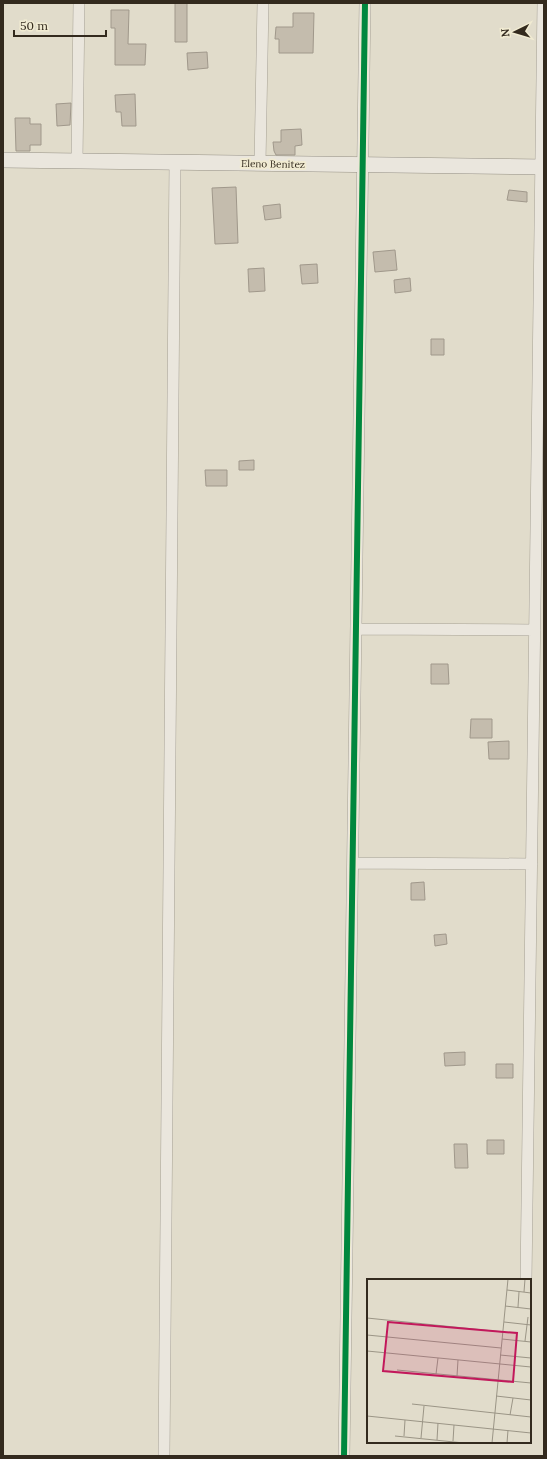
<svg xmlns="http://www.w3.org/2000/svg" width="547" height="1459" viewBox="0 0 547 1459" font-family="Lora,serif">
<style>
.building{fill:#c4bcad;stroke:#a0988b}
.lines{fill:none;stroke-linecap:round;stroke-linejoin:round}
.street-casing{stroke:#a6a195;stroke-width:12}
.secondary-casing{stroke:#959085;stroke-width:16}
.street{stroke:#eae6dd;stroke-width:11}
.secondary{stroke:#eae6dd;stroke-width:15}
.cycleway-casing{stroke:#f1ebd2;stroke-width:8}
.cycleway{stroke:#00873e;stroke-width:6}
.labels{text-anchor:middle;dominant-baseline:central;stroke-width:4;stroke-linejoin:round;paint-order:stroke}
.street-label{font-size:10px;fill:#332a1e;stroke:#f1ebd2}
.inset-road{fill:none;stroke:#9b9586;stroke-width:1}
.view{fill:#c2185b;fill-opacity:0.15;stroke:#c2185b;stroke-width:2}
.inset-edge{fill:none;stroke:#332a1e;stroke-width:2}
</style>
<rect width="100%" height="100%" fill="#e1dccb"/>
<path class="building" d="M175,3h12v39h-12z
M111,10h18l-1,34h18l-1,21h-30v-37h-4z
M293,13h21l-1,40h-34v-14h-4l1,-12h17z
M207,52l1,16 -20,2 -1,-17z
M135,94l1,32h-14l-1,-14h-5l-1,-17z
M71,103l-1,22 -13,1 -1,-22z
M15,118h15v6h11v21h-11v6h-14z
M301,129l1,16 -7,1v9h-19l-2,-4 -1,-9h8v-12z
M236,187l2,56 -23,1 -3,-56z
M509,190l18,2v10l-20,-2z
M280,204l1,14 -16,2 -2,-14z
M395,250l2,20 -22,2 -2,-20z
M317,264l1,19 -16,1 -2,-19z
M264,268l1,23 -16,1 -1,-23z
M410,278l1,13 -16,2 -1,-13z
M431,339h13v16h-13z
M254,460v10h-15v-9z
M205,470h22v16h-21z
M431,664h17l1,20h-18z
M471,719h21v19h-22z
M509,741v18h-20l-1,-17z
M424,882l1,18h-14v-17z
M446,934l1,10 -12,2 -1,-11z
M465,1052v13l-20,1 -1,-13z
M496,1064h17v14h-17z
M487,1140h17v14h-17z
M454,1144h13l1,24h-13z"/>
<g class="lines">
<defs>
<path id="street" d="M77,161l2,-158
M260,163l3,-160
M356,629l179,1
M353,863l179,1
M526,1280l17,-1277
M164,1456l11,-1294
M344,1456l21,-1453"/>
<path id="secondary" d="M3,160l541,7"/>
</defs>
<use href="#street" class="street-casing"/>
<use href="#secondary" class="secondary-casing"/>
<use href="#street" class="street"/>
<use href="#secondary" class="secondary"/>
<defs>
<path id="cycleway" d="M344,1456l21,-1453"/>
</defs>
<use href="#cycleway" class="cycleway-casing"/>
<use href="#cycleway" class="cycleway"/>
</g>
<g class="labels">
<g class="street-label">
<text transform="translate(273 164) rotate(1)">Eleno Benitez</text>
</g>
</g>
<g transform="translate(367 1279)">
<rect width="164" height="164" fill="#e1dccb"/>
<path class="inset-road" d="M140,11l24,3M157,13l1,-13M138,27l26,3M151,28l1,-15M0,39l136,14M137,43l27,3M0,56l134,13M135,60l29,3M158,62l3,-24M0,72l164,16M133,76l31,3M30,91l134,13M69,95l2,-16M90,97l1,-16M129,117l35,4M45,125l119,13M143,136l3,-17M0,137l164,17M28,157l69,7M37,157l1,-16M54,159l3,-32M70,161l1,-17M86,162l1,-16M125,164l16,-164M140,164l1,-13"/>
<path class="view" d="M21,43l129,11 -4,49 -130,-11z"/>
<rect width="164" height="164" class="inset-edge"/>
</g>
<rect width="547" height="1459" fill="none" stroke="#332a1e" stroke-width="8"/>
<g transform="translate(515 32) rotate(265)" stroke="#f1ebd2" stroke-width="3" paint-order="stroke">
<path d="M0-3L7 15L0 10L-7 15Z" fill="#332a1e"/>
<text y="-6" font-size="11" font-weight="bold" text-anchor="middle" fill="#332a1e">N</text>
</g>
<path d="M14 30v6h92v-6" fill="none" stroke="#332a1e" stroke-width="2"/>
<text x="20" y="30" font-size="12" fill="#332a1e" stroke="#f1ebd2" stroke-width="3" paint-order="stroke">50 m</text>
</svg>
